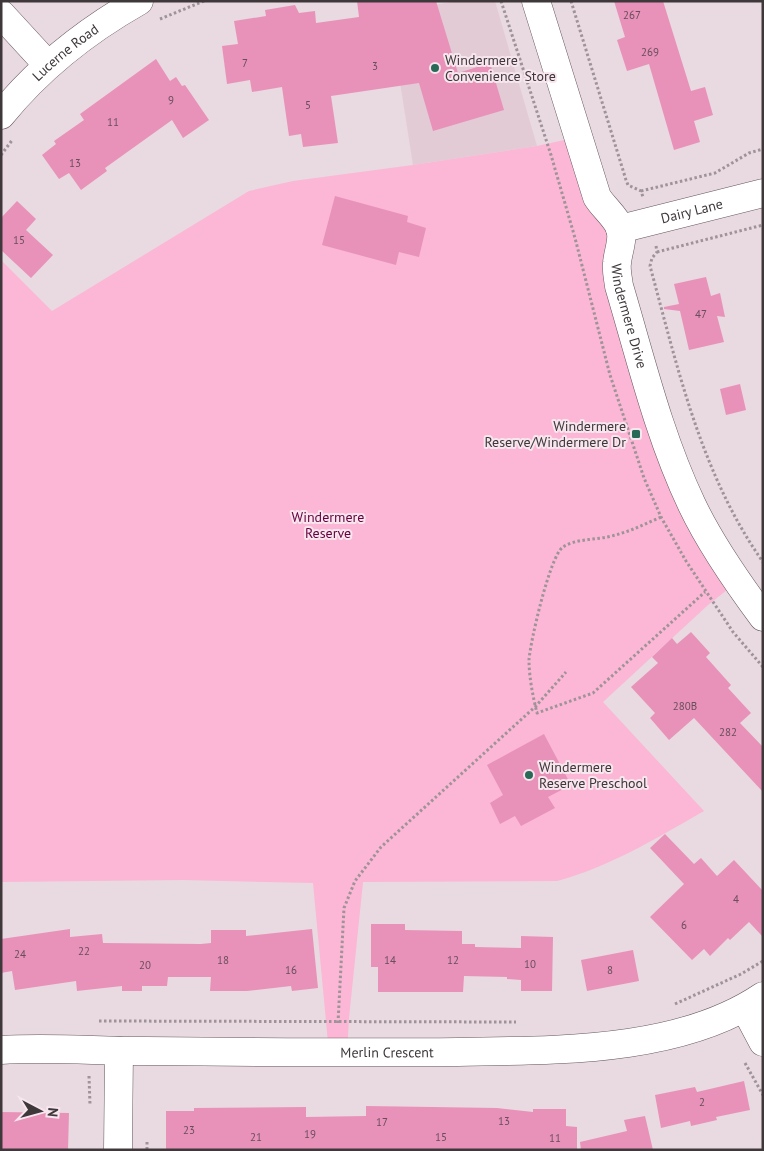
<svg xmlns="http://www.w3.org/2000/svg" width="764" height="1151" viewBox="0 0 764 1151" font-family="'PT Sans',sans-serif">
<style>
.built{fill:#e3cbd5}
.green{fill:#fbb7d5}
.building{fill:#e892ba}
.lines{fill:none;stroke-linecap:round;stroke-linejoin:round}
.minor-casing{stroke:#64565c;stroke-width:29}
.path{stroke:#9e9398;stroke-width:3;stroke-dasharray:2.5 2.5;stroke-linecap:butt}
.minor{stroke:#fff;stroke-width:28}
.poi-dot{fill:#286957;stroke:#f7e6ed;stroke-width:2}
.labels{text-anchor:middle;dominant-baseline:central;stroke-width:4;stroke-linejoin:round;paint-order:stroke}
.number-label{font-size:11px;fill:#684e5b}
.street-label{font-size:14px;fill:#3e383b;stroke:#f7e6ed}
.poi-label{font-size:14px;fill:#3e383b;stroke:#f7e6ed;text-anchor:start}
.park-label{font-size:14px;fill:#680040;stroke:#f7e6ed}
</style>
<rect width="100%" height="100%" fill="#e9d9e0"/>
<path class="built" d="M458,1h37l42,145 -124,19 -24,-153z"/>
<path class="green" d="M578,137l24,68 40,161 95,216 -29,23 -105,97 101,109c-47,27 -95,56 -147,70l-194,1 -14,136 -2,35h-18l-16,-170 -130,-3 -182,2v-622l51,51 197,-120 44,-10 120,-16 124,-19z"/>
<path class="building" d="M357,1h79l22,72 32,-10 14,47 -71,21 -14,-48 -88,13 7,47 -35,4 -2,-13 -12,2 -7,-49 -30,5 -2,-12 -23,4 -5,-38 16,-2 -4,-23 32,-5 -1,-6 30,-5 4,8 16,-2 1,12 43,-6z
M614,1h49l28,90 14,-4 8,28 -19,6 6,21 -26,8 -25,-86 -22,7 -10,-31 8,-3z
M156,59l14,22 6,-4 6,9 3,-1 24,35 -26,18 -11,-18 -67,48 2,3 -26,19 -12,-17 -10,6 -17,-24 14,-11 -2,-3 30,-21 -4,-6z
M335,196l73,20 -1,6 19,6 -7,29 -20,-5 -3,13 -74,-20z
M17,201l19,18 -10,11 27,25 -22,23 -30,-28v-32z
M706,277l5,19 9,-3 5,24 -8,-1 7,26 -35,8 -9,-39 -16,-2v-2l15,-3 -5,-20z
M740,384l6,26 -20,5 -6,-26z
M691,632l19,21 -4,4 25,28 -3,3 23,25 -11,10 23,24v45l-69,-74 -25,22 -19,-22 5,-5 -24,-26 27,-24 -6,-6 20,-19 5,6z
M544,734l27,51 -23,12 7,11 -34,18 -6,-10 -15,8 -10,-21 13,-8 -16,-30z
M665,834l29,30 7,-6 16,18 17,-16 29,31v46l-14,-15 -19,18 -2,-2 -18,18 -6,-7 -12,11 -42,-43 34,-33 -34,-36z
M371,924h34v6l57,1v13h13v3l46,1v-12l32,1 -1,54h-31v-11l-14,-1v-2l-43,-1 -1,16h-85v-25h-7z
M70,929v8l32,-3 1,9 98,1 10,-1v-13h35v6l66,-7 6,59 -26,3 -1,-5 -44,5h-37l1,-14h-43l-1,9h-25v5h-20v-5l-45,5 -1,-10 -61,9 -3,-19 -11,2v-34z
M633,950l6,31 -52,10 -6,-31z
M744,1081l6,29 -34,7 1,3 -26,6 -1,-5 -29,7 -6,-33 40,-8 2,5z
M366,1106l131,2 36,4v-3h33v17l11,1v23h-411v-39h28v-3l112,-1v10l60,-1z
M1,1112l68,1 -1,37h-67z
M645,1116l8,34h-72l-1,-8 47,-11 -3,-11z"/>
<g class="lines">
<defs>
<g id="minor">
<path id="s1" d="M536,1l61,196c6,10 19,20 23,31 4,11 -2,23 -3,35 -1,7 1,15 2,23 22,74 40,150 73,219 19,40 45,77 71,112"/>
<path d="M1,14l46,50"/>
<path id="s2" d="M1,115c39,-48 85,-84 138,-114"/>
<path id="s3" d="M620,229l143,-36"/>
<path d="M745,1008l18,34"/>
<path id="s4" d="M1,1050c48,-3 96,1 144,1 104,1 209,2 313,1 98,-2 221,1 305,-56"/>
<path d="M118,1150l1,-99"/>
</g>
</defs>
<use href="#minor" class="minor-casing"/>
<path class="path" d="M501,1l50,154 24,83 35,137 34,103 17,39 25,44 47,71 30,35
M571,1l55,179 2,5 13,6 2,6
M160,19l44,-18
M1,155l12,-16
M641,191l74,-18 34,-20 14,-4
M656,246l1,6 -5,6 -2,8c28,103 51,208 113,296
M657,252l106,-27
M661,517c-18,8 -34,16 -54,20 -14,3 -32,2 -44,10 -13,8 -33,96 -34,113 0,17 4,37 8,53l56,-20 112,-101
M675,1004l66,-30 22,-13
M99,1021l417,1
M338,1023l6,-115 11,-27 26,-34 155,-141 30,-34
M745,1063l18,32
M89,1076l1,29
M147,1142v8"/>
<use href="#minor" class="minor"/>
</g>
<g class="poi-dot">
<circle cx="435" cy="68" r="5"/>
<rect x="631" y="429" width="10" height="10" rx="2.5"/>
<circle cx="529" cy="775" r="5"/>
</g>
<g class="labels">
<g class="number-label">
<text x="632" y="15">267</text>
<text x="650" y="52">269</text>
<text x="245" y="63">7</text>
<text x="375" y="66">3</text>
<text x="171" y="100">9</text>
<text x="308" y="105">5</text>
<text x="113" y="122">11</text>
<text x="75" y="163">13</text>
<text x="19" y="240">15</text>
<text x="701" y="314">47</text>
<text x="685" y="706">280B</text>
<text x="728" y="732">282</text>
<text x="736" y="899">4</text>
<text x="684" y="925">6</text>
<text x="84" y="951">22</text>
<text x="20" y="954">24</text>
<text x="223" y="960">18</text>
<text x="390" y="960">14</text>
<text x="453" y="960">12</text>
<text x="530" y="964">10</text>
<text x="145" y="965">20</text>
<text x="291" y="970">16</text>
<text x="610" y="970">8</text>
<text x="702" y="1102">2</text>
<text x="504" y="1121">13</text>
<text x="382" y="1122">17</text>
<text x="189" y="1130">23</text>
<text x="310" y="1134">19</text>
<text x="256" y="1137">21</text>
<text x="441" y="1137">15</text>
<text x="555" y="1138">11</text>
</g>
<g class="street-label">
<text stroke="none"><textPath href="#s2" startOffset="90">Lucerne Road</textPath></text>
<text stroke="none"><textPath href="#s3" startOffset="74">Dairy Lane</textPath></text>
<text stroke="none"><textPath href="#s1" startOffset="334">Windermere Drive</textPath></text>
<text stroke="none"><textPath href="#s4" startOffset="386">Merlin Crescent</textPath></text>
</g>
<g class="poi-label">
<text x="445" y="60">Windermere<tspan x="445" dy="16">Convenience Store</tspan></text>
<text x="626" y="426" text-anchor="end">Windermere<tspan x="626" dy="16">Reserve/Windermere Dr</tspan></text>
<text x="539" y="767">Windermere<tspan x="539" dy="16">Reserve Preschool</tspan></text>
</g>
<g class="park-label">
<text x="328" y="517">Windermere<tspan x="328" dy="16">Reserve</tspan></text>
</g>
</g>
<rect width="764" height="1151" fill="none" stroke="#3e383b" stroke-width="5"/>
<g transform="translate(40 1111) rotate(96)" stroke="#f7e6ed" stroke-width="4" paint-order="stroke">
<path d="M0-4L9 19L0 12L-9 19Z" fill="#3e383b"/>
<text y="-8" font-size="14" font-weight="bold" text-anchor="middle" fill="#3e383b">N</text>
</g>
</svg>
